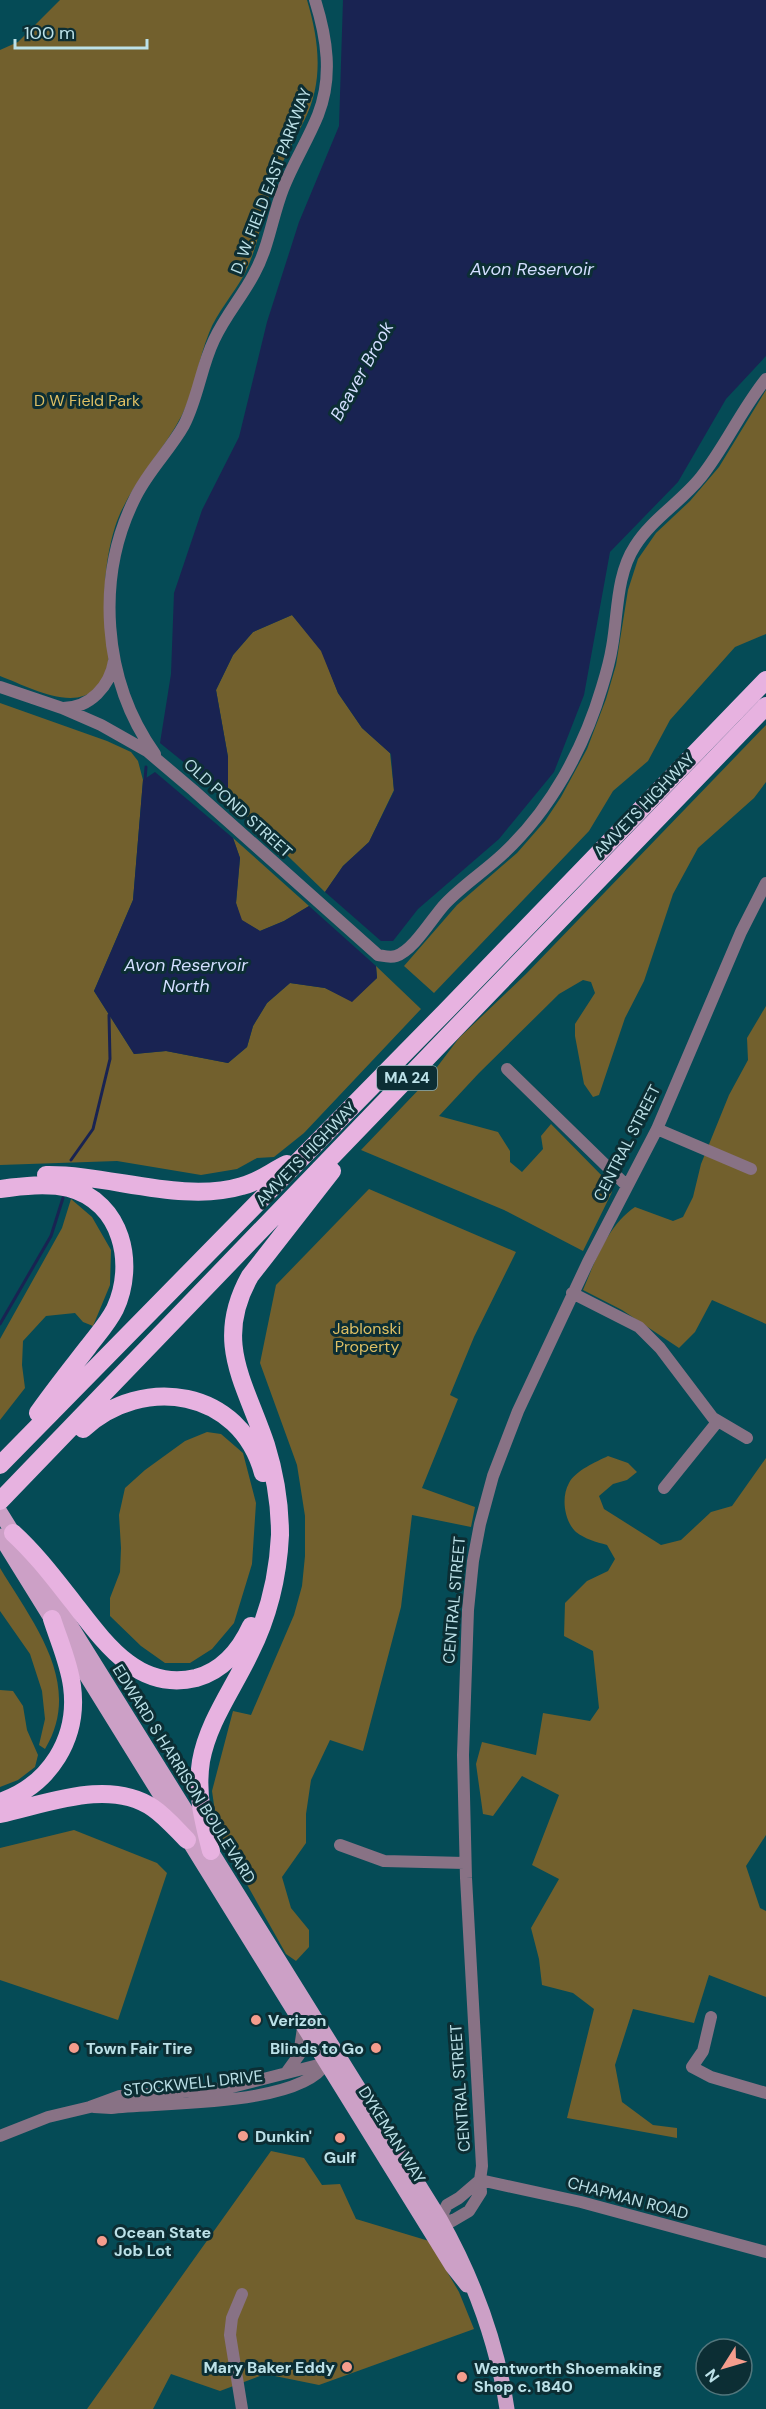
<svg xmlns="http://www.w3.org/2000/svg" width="766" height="2409" viewBox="0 0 766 2409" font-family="'DM Sans',sans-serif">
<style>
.green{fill:#72602d}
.water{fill:#192352}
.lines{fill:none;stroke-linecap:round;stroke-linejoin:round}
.stream{stroke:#192352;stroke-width:3}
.minor{stroke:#887285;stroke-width:12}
.major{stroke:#cca0c6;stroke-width:15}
.highway{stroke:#e7b2e0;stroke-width:18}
.poi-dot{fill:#f59d8d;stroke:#0c2e34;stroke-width:2}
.labels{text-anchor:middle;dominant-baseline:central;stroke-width:6;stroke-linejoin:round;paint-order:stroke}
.shield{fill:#0c2e34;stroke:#87abb2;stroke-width:1.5}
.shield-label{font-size:15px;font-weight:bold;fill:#bce1e8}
.street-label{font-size:16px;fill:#bce1e8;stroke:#0c2e34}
.park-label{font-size:16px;fill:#debf64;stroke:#0c2e34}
.poi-label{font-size:16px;font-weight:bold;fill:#bce1e8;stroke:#0c2e34;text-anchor:start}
.water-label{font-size:18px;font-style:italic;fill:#d3deff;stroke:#0c2e34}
</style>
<rect width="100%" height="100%" fill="#054b56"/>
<path class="green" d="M60,0h247c12,40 17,81 -2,119 -11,22 -23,42 -32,65 -11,30 -14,62 -29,91 -11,20 -27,37 -35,58 -11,27 -14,56 -27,82 -20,39 -53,69 -67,112 -6,19 -9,39 -10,58 -1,32 15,75 -8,102 -23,26 -70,-1 -97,-11v-626l18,-8z
M766,390v244l-31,13 -65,73 -22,41 -35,30 -24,40 -155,162 -30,-27 53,-61 60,-52 28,-32 16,-24 26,-48 19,-50 10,-34 12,-75 10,-31 18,-26 34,-32 29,-34z
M292,615l30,36 16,42 24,35 28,25 4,37 -25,52 -26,24 -18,26 -97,-94v-41l-12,-67 17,-35 20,-23z
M0,703l107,38 24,11 7,9 5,19 -10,120 -39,91 40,63 32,-3 62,12 19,-16 6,-21 14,-23 23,-20 35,5 27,13 25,-23 -1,-12 45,43 -117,124 -30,24 -17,1 -20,11 -36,6 -84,-14 -117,4z
M766,725v57l-12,16 -56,50 -25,46 -29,87 -19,37 -26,77 -6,2 -9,-13 -9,-48v-12l20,-31 -4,-11 -8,-2 -24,14 -80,79 -40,43 59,16 12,19v11l12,10 21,-23 -2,-13 10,-12 59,60 2,8 -29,59 -79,-41 -143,-60 64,-67 34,-45 67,-64z
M233,838l76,68 -25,15 -24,10 -19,-11 -5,-17 4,-45z
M766,1006v318l-54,-24 -17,32 -16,16 -57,-38 -39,-20c12,-29 25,-65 52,-83l38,14 10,-4 10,-20 8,-33 28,-69 19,-35 -1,-22z
M369,1189l147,63 -42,85 -24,58 8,4 -36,89 53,19 -4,20 -59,-12 -11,92 -38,144 -33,-11 -19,40 -5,34v29l-24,34 9,31 18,22v17l-13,14 -10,-7 -68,-121 -6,-42 21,-80 18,4 43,-100 8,-29 3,-30v-40l-8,-51 -37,-102 16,-78z
M71,1199l21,18 19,33 -1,35 -17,41 -10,-4 -8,-9 -29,3 -23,25 -1,24 3,23 -25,32v-81l62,-111z
M207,1432l14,2 22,19 13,50 -4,61 -18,59 -22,26 -22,14h-25l-24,-17 -31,-30v-18l10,-26 1,-24 -2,-33 6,-27 20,-18 40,-29z
M608,1456l20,7 9,9 -10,8 -14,4 -14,12 5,13 57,36 20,-5 30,-28 21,-6 34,-48v377l-20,31 14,42 6,3v86l-57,-22 -15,48 -61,-14 -18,56 7,37 31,23 24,3v10l-110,-20 27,-109 -21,-16 -31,-8 -3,-26 -8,-31 28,-49 -27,-14 27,-70 -37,-19 -29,40 -10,-2 -7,-50 6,-22 54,13 7,-42 47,8 9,-13 -6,-57 -29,-15 1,-33 22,-22 21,-10 7,-12 -8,-14c-11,-3 -22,-6 -31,-13 -12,-11 -15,-35 -7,-49 7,-13 27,-21 39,-27z
M0,1568c33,55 84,116 45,181l-6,-4 6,-26 -3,-28 -12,-37 -30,-43z
M0,1690l13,1 10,15 4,24 11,25 -3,12 -17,13 -18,7z
M74,1830l83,33 10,10 -49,147 -118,-40v-132z
M271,2151l33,7 18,27 18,-1 16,35 73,22 30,51 15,37 -155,56 -54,-11 -45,17 -49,-17 -18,35h-66z"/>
<path class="water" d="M343,0h423v356l-40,43 -48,83 -68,70 -26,143 -30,77 -55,67 -81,70 -25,32h-12l-56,-49 18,-26 26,-24 25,-51 -3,-37 -29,-26 -24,-35 -17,-42 -29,-36 -39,17 -20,23 -17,35 12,67v41l-68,-55 11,-69 3,-81 28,-83 37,-73 28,-115 32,-100 40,-96z
M155,772l78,66 7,20 -4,45 6,17 18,11 24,-10 25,-15 67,60 1,12 -25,24 -27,-14 -35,-5 -23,20 -14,23 -6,21 -19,16 -62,-12 -32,3 -40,-63 39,-91 10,-120z"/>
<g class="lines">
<path class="stream" d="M145,780l1,-13
M71,1160l22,-31 17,-70 -1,-44
M0,1324l51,-88 12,-38"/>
<path class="minor" d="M0,687l62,21 39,17 46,26 46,39 185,165c6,1 12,3 18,1 18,-6 36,-38 49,-52 18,-19 40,-33 59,-51 47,-44 80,-105 98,-166 4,-13 8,-27 10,-40 6,-33 4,-72 23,-101 17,-27 46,-44 66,-69 24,-30 40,-67 65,-98
M63,708c27,0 47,-22 51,-47
M155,754c-53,-74 -60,-178 -19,-258 13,-26 34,-46 48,-71 14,-27 17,-58 30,-85 11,-24 28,-43 40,-66 15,-27 18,-57 29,-85 10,-26 25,-49 35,-74 15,-38 9,-77 -3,-115
M507,1069l120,117
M657,1129l94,40
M572,1293l67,34 21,21 53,70 34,20
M664,1488l54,-67
M340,1845l44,16 81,2
M711,2017l-8,34 -11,16 19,10 55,16
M286,2073l13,-18 4,-27
M94,2107l17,1c47,-6 190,-1 215,-45
M0,2136l48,-19 42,-10 30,-11 108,-8 98,-25 7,-4
M480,2180l101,22 185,50
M440,2219l12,2 17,-10 12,-19 -1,-12
M436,2222l4,-3 7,-14 12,-7 21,-18 2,-14 -16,-288 -3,-123 5,-145 5,-49 7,-37 13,-48 25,-65 70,-149 69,-133 84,-197 25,-49
M242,2409l-12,-74 2,-17 10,-24"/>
<path class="major" d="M0,1512l440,707c33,59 57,123 67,190
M0,1536l452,730 15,19"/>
<path class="highway" d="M46,1175c62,-1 137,29 196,11 17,-4 30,-15 45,-22
M0,1189c22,-3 47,-6 69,-1 53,14 67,76 46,121 -7,14 -18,26 -27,38 -17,22 -34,43 -50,66
M83,1429c60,-55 157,-40 180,44
M0,1465l445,-453 321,-332
M0,1501l766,-795
M13,1533c23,21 41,45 60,69 31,40 65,90 123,76 26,-7 44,-28 55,-52
M0,1802c50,-17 79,-64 72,-116 -3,-23 -13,-45 -20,-67
M0,1814c47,-10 109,-36 153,-6 13,9 23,21 34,32
M211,1851c-8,-31 -15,-58 -10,-90 7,-39 32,-72 49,-108 19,-38 28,-76 30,-118 0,-30 -5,-61 -14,-90 -21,-63 -53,-103 -16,-169l82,-105"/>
</g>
<g class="poi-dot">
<circle cx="256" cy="2020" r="6"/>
<circle cx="74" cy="2048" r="6"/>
<circle cx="376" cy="2048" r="6"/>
<circle cx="243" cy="2136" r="6"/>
<circle cx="340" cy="2138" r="6"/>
<circle cx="102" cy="2241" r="6"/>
<circle cx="347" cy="2367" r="6"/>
<circle cx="462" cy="2377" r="6"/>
</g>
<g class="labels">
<rect class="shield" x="377" y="1066" width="60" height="24" rx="4.5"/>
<g class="shield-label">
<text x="407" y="1078">MA 24</text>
</g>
<g class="street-label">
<text transform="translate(271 181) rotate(-69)">D. W. FIELD EAST PARKWAY</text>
<text transform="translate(644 805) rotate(-46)">AMVETS HIGHWAY</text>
<text transform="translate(238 808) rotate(42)">OLD POND STREET</text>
<text transform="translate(627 1143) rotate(-63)">CENTRAL STREET</text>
<text transform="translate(306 1154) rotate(-46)">AMVETS HIGHWAY</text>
<text transform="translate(454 1600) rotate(-85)">CENTRAL STREET</text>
<text transform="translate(184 1774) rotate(58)">EDWARD S HARRISON BOULEVARD</text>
<text transform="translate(193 2083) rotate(-6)">STOCKWELL DRIVE</text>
<text transform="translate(460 2088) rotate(-94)">CENTRAL STREET</text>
<text transform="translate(392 2135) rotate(58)">DYKEMAN WAY</text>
<text transform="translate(628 2198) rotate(15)">CHAPMAN ROAD</text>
</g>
<g class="park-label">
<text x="87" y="400">D W Field Park</text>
<text x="367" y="1328">Jablonski<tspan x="367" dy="18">Property</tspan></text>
</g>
<g class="poi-label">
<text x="268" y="2020">Verizon</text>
<text x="86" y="2048">Town Fair Tire</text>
<text x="364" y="2048" text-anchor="end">Blinds to Go</text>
<text x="255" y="2136">Dunkin'</text>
<text x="340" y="2157" text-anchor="middle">Gulf</text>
<text x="114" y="2232">Ocean State<tspan x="114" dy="18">Job Lot</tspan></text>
<text x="335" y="2367" text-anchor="end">Mary Baker Eddy</text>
<text x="474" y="2368">Wentworth Shoemaking<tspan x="474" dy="18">Shop c. 1840</tspan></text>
</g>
<g class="water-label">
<text x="532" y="269">Avon Reservoir</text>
<text transform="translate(362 371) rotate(-61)">Beaver Brook</text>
<text x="186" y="965">Avon Reservoir<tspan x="186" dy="21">North</tspan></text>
</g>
</g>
<g transform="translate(724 2367) rotate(233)"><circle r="28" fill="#0c2e34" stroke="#52767c" stroke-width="1.5"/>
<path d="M0-4.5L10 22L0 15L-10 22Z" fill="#f59d8d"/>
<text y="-9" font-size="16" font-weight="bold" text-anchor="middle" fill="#bce1e8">N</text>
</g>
<path d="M15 39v9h132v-9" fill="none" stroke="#bce1e8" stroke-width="3"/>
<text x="24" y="39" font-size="18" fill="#bce1e8" stroke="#0c2e34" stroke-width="4.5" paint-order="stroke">100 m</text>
</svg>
